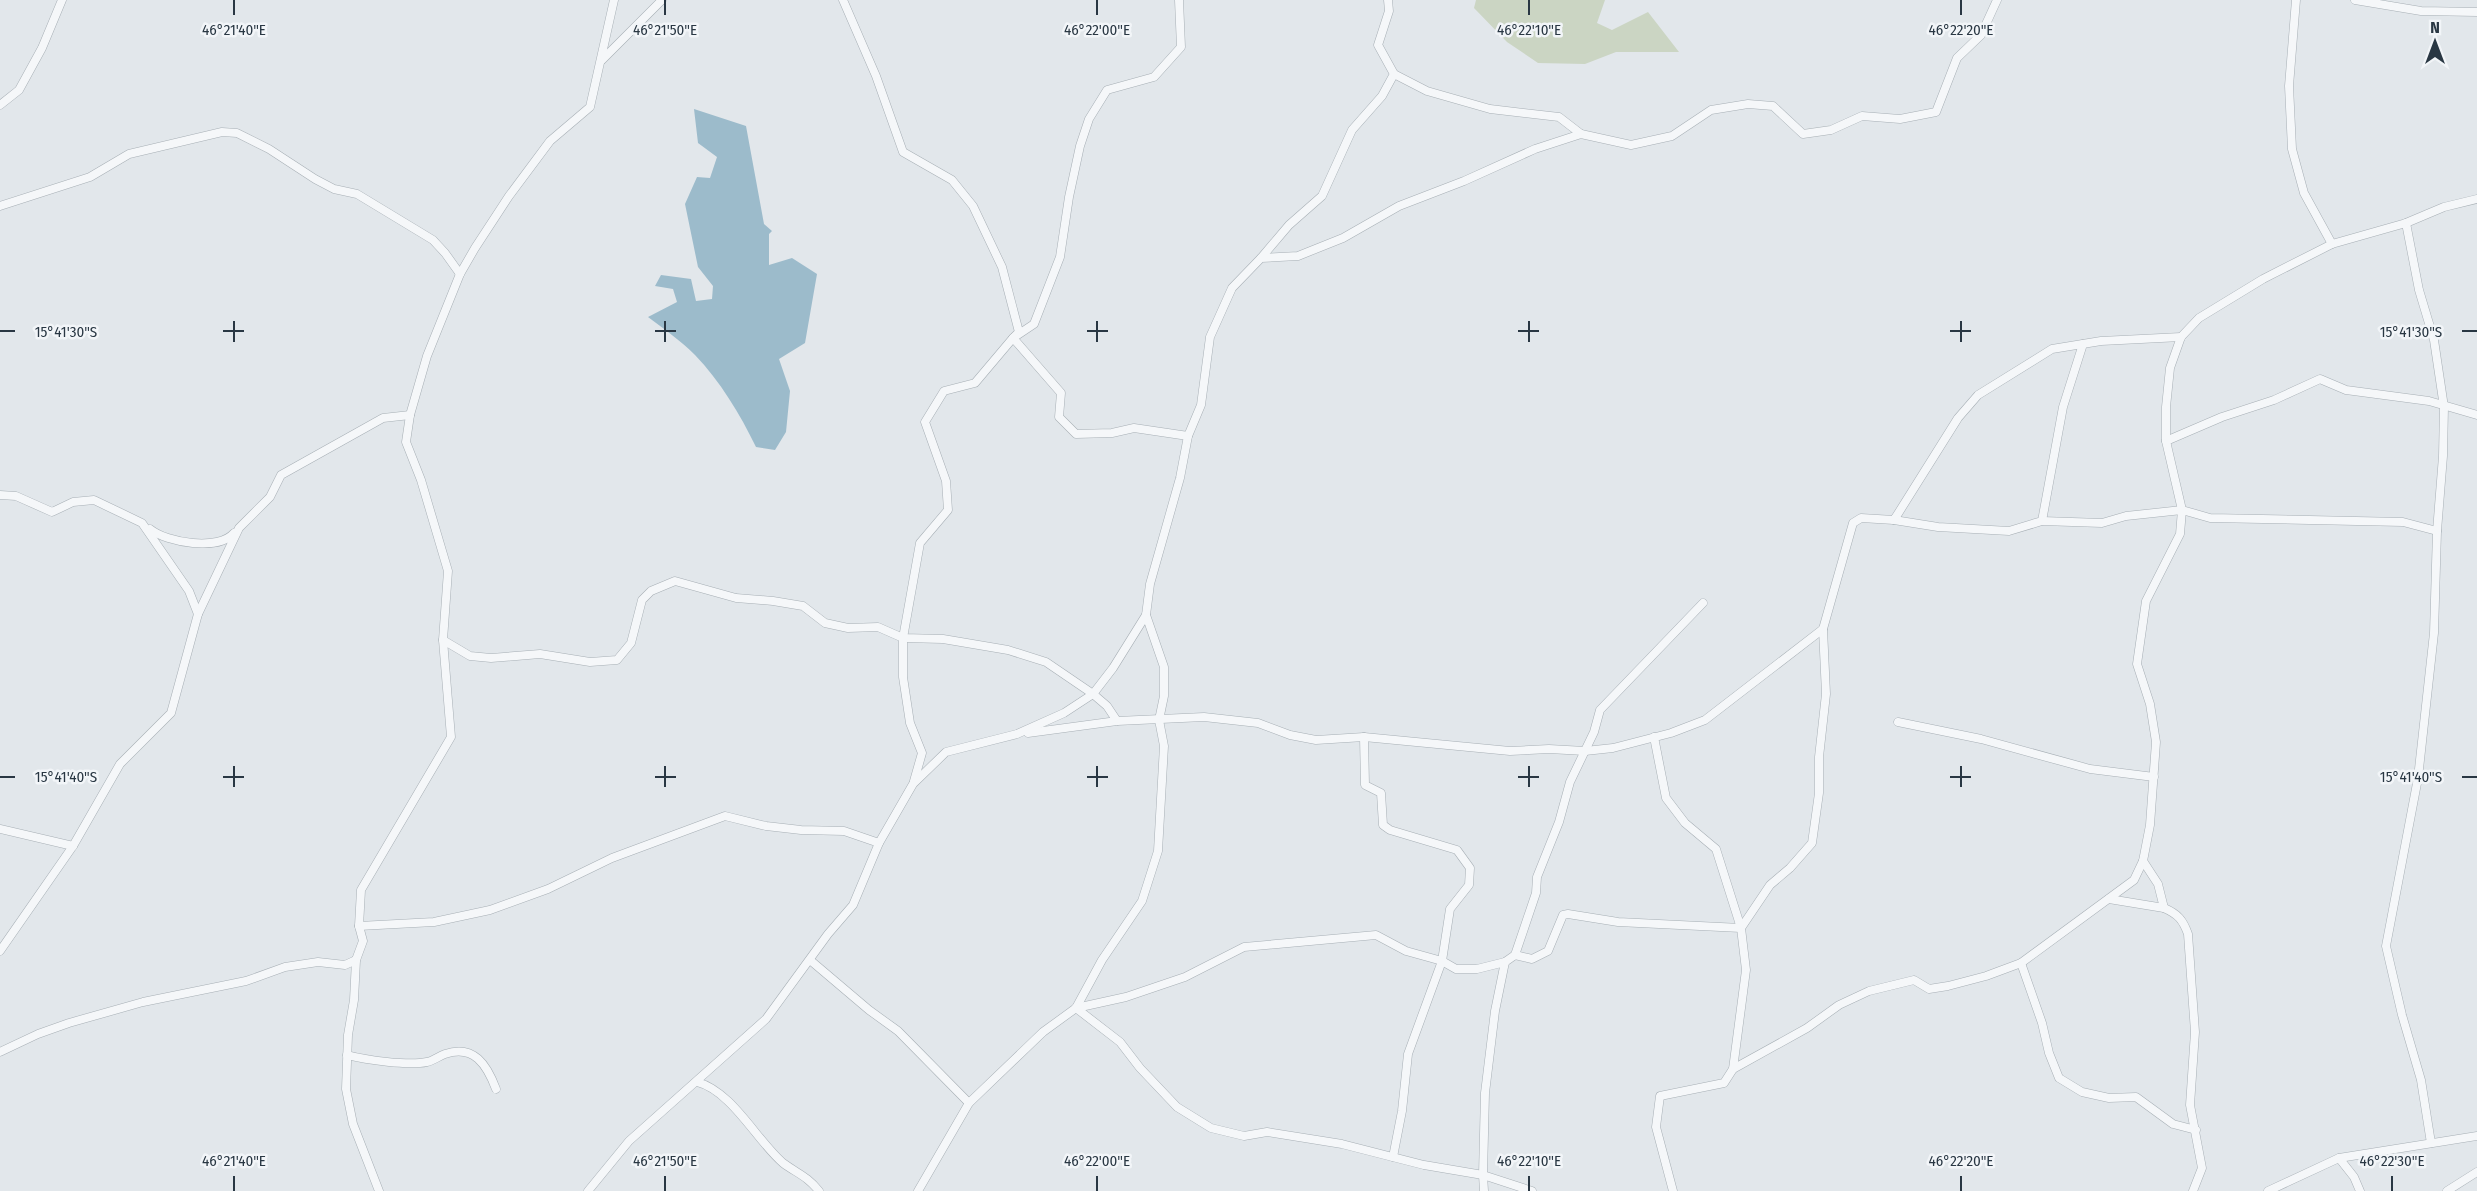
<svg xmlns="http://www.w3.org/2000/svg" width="2477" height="1191" viewBox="0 0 2477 1191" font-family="'Fira Sans Condensed',sans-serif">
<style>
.green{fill:#cbd5c3}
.water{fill:#9cbbcb}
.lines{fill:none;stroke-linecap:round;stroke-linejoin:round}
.street-casing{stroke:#a7afb5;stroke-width:9}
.street{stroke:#f5f7f9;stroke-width:8}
.ticks{fill:none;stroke:#293743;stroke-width:2}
.ticks-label{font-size:15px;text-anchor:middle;fill:#293743;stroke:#f2f5f8;stroke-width:5;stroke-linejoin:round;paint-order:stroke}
</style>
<rect width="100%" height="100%" fill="#e2e7eb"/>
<!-- green -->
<polygon class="green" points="1476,0 1605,0 1597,23 1612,30 1648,12 1679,52 1616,52 1585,64 1538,63 1507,42 1474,8"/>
<!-- water -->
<path class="water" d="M694 109 746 126 764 224 772 231 769 234V265L792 258 817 274 805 343 779 359 790 391 786 432 775 450 756 447C740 414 720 381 695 355 681 341 664 329 648 317L677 302 673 289 655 286 661 275 691 279 696 301 712 299 713 286 698 267 685 204 697 177 710 178 717 157 698 143Z"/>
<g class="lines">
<defs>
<g id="street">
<polyline points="843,0 876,76 903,152 952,180 973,206 1002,267 1019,332 1013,338 1061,393 1059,417 1076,434 1112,433 1134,428 1188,436"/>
<polyline points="2296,0 2289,86 2292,149 2304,193 2332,244"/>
<polyline points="2355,0 2421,11 2477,12"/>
<polyline points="602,60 662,0"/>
<polyline points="1394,74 1427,91 1490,109 1559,117 1581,134"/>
<polyline points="0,105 19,90 42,48 62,0"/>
<polyline points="0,206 90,177 129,154 222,132 237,133 269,149 315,179 334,189 357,194 433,240 445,253 460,274"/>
<polyline points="2406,223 2419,290 2434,340 2444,407 2443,456 2437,531 2434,633 2418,778 2386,946 2402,1015 2421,1080 2431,1143"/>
<polyline points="1261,258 1289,225 1322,196 1352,130 1382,96 1394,74 1378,45 1389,11 1388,0"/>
<polyline points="2166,441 2222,417 2274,400 2320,379 2346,390 2429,401 2477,415"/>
<polyline points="0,495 16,496 52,512 73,502 94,500 142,523 189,591 198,614 171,713 120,764 73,846 0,951"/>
<polyline points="1894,520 1938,527 2009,531 2042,521 2102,523 2126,516 2182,510 2210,518 2403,522 2437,531"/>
<polyline points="2042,521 2063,407 2083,344"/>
<path d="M150 529C167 543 219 551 234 533"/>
<polyline points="198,614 239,528 270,497 281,475 383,418 410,415"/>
<polyline points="443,640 470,656 491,658 540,654 590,662 617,660 631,643 642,600 651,591 675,581 736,598 773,601 803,606 825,623 848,628 878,627 903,638 943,639 1008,650 1046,662 1093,694 1107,706 1117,721"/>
<polyline points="1898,722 1981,739 2090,769 2154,777"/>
<polyline points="1028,733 1117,721 1204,717 1258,723 1290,735 1316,740 1364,737 1510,751 1549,749 1585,751 1613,748 1671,733 1705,720 1823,629 1853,523 1861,518 1894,520 1958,418 1978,395 2052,349 2101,341 2181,337"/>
<polyline points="1364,737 1365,785 1381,793 1383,825 1390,830 1457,850 1470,868 1469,885 1450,909 1442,961 1408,1054 1402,1111 1393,1157"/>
<polyline points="914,781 922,753 910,723 903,677 903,638 920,543 948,510 946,481 925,422 944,391 975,383 1013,338 1034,324 1060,257 1069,197 1080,146 1089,119 1107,90 1154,77 1181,47 1179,0"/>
<polyline points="0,829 73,846"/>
<polyline points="2109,899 2164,908"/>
<polyline points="359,926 434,922 490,910 548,889 612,858 725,816 766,826 801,830 844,831 879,843"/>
<polyline points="1515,955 1532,959 1548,951 1563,915 1568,914 1618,922 1741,928 1716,849 1685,823 1666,798 1654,737"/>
<polyline points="810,960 869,1010 898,1031 969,1103"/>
<polyline points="2021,963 2042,1023 2049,1053 2059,1078 2082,1092 2109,1098 2136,1097 2173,1124 2196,1130"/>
<polyline points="1076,1008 1120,1042 1140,1068 1177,1107 1211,1128 1244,1136 1267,1132 1342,1144 1424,1165 1483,1175 1532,1191"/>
<polyline points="1076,1008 1126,997 1185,977 1244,947 1376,935 1406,951 1442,961 1456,969 1477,969 1505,962"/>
<polyline points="0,1052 38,1034 69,1023 143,1002 246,981 285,967 318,962 345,965 356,960"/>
<path d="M347 1055C366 1060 408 1066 427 1062 433 1061 439 1056 445 1054 474 1044 487 1065 496 1089"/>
<polyline points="1733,1069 1807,1028 1839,1005 1869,991 1914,980 1929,989 1948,986 1986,976 2021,963 2134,880 2143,861"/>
<path d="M697 1082C732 1091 757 1141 783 1163 798 1174 807 1176 819 1191"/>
<polyline points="2339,1158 2354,1177 2360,1191"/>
<polyline points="379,1191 353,1124 346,1089 348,1035 354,1000 356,960 363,941 359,926 361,890 451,737 443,640 448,571 421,480 406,442 410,415 427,356 460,274 475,248 509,196 550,141 590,107 614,0"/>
<polyline points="588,1191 629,1141 766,1019 828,934 853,905 879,843 913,784 946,752 1017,734 1064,713 1093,694 1113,668 1146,615 1150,584 1180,478 1188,436 1201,405 1210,337 1232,288 1261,258 1298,256 1343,238 1399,206 1464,181 1535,149 1581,134 1631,145 1672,136 1711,110 1748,104 1773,106 1803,134 1831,130 1862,116 1900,119 1936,112 1957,58 1981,35 1997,0"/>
<polyline points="918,1191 969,1103 1043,1032 1076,1008 1102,960 1142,901 1158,851 1164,746 1159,720 1164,696 1164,667 1146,615"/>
<polyline points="1484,1191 1483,1175 1485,1093 1495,1011 1505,962 1515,955 1536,893 1537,877 1559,822 1570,782 1594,732 1600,710 1703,603"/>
<polyline points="1673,1191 1656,1127 1660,1096 1724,1083 1733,1069 1746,970 1741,928 1770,885 1790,868 1812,843 1819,793 1819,757 1826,694 1823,629"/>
<path d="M2193 1191 2202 1168 2190 1105 2195 1032 2188 934C2183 920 2178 914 2164 908L2158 884 2143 861 2150 825 2156 742 2150 704 2137 664 2146 601 2180 534 2182 510 2166 441V407L2170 368 2181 337 2199 318 2263 279 2332 244 2406 223 2444 207 2477 199"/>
<polyline points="2268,1191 2339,1158 2477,1136"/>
<polyline points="2447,1191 2477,1172"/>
</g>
</defs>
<!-- street casing -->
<use href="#street" class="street-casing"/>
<!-- street -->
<use href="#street" class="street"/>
</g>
<!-- ticks -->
<path class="ticks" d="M234 0V15M665 0V15M1097 0V15M1529 0V15M1961 0V15M234 321V342M665 321V342M1097 321V342M1529 321V342M1961 321V342M0 331H15M223 331H244M655 331H676M1087 331H1108M1518 331H1539M1950 331H1971M2462 331H2477M234 766V787M665 766V787M1097 766V787M1529 766V787M1961 766V787M0 777H15M223 777H244M655 777H676M1087 777H1108M1518 777H1539M1950 777H1971M2462 777H2477M234 1176V1191M665 1176V1191M1097 1176V1191M1529 1176V1191M1961 1176V1191M2392 1176V1191"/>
<g class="ticks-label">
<text x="234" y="35">46°21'40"E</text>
<text x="665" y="35">46°21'50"E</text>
<text x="1097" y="35">46°22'00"E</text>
<text x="1529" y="35">46°22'10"E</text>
<text x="1961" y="35">46°22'20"E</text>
<text x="66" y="337">15°41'30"S</text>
<text x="2411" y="337">15°41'30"S</text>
<text x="66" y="782">15°41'40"S</text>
<text x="2411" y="782">15°41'40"S</text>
<text x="234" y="1166">46°21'40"E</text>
<text x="665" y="1166">46°21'50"E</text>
<text x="1097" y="1166">46°22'00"E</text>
<text x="1529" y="1166">46°22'10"E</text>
<text x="1961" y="1166">46°22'20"E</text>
<text x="2392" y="1166">46°22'30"E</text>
</g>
<!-- north arrow -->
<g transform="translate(2435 42)" stroke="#f2f5f8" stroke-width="4.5" paint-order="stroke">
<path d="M0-4.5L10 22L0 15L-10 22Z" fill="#293743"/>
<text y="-9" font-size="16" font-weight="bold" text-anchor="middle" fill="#293743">N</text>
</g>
</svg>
